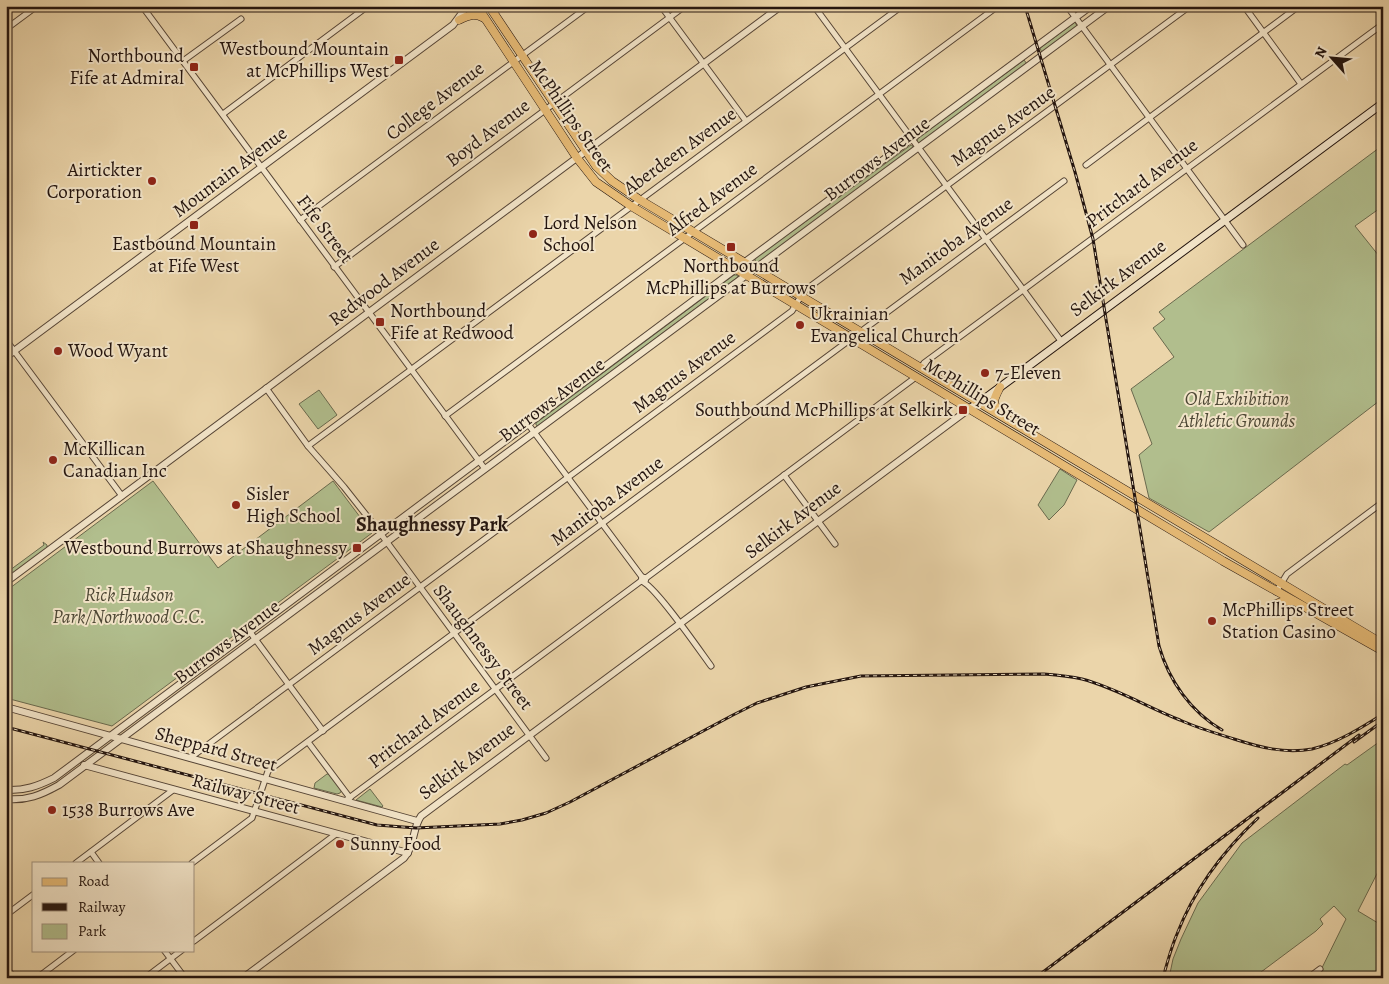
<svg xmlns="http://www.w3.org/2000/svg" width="1389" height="984" viewBox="0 0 1389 984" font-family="Alegreya,serif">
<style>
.green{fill:#b1be8d;stroke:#6a6a4e}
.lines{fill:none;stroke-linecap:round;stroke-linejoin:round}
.minor-casing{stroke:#564536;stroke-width:7}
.tertiary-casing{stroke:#564536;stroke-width:8}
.secondary-casing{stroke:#24150f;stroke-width:9}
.primary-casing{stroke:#24150f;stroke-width:9}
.minor{stroke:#f2e4c8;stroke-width:5}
.tertiary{stroke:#f2e4c8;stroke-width:6}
.secondary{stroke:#f2e4c8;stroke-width:7}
.primary{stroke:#e6ba75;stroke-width:8}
.rail-casing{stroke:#24150f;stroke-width:3}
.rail{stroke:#f2e4c8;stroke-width:1;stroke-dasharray:4;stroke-linecap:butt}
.poi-dot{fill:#8f2418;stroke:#f2e4c8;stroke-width:2}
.labels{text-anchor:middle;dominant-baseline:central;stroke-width:4;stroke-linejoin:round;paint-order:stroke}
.poi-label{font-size:19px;fill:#24150f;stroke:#f2e4c8;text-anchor:start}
.street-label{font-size:19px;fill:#24150f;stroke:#f2e4c8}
.park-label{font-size:19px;font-style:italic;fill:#4e4835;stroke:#f2e4c8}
.neighbourhood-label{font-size:20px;font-weight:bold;fill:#24150f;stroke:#f2e4c8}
</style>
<rect width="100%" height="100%" fill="#ebd5aa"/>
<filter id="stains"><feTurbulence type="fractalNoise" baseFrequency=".004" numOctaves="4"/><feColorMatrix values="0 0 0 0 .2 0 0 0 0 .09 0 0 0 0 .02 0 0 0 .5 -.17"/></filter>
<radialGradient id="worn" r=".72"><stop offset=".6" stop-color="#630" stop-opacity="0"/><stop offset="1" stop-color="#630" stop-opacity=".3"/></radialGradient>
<!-- green -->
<g class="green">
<polygon points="1075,22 1077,26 1042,53 1040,48"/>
<polygon points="1024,60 1027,64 919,143 917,142 918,138"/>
<polygon points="911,145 913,146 911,150 759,262 755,261 755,258"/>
<polygon points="1383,145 1383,206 1355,226 1383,261 1383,398 1209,532 1149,498 1139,455 1152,444 1131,389 1174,357 1153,328 1165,319 1159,312"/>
<polygon points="734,275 737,275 738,277 538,426 536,425 536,423"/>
<polygon points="319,390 337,415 318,429 299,404"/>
<polygon points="1060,469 1077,480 1064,505 1049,520 1038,505"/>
<polygon points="153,481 218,568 333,481 372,533 112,726 6,698 6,591"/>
<polygon points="43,542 47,545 47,548 6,578 6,573 44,545"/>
<polygon points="1379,742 1383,746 1383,862 1358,911 1383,926 1383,978 1317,978 1346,919 1334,906 1320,919 1323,924 1316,931 1253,978 1169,978 1173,959 1181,939 1198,903 1242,843 1345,764 1347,765"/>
<polygon points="327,774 329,774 342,790 340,793 337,794 314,788 315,783"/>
<polygon points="370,789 383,806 382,807 356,800"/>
</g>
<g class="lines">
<defs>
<g id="minor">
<polyline points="142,6 485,469"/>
<polyline points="661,6 746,121"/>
<polyline points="814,6 1061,341"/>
<polyline points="1067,6 1243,245"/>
<polyline points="1244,6 1301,84"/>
<polyline points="6,29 37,6"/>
<polyline points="183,61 241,19"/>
<polyline points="223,114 368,6"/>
<polyline points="1086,165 1299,6"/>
<polyline points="300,220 589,6"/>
<polyline points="334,267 685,6"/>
<polyline points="6,340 122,496"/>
<polyline points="921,368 924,363 1383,24"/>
<polyline points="266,388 308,446 344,487 378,530 546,758"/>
<polyline points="445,416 998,6"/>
<polyline points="528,424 642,577"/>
<polyline points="308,446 902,6"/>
<polyline points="784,475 835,544"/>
<polyline points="646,578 916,377"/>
<path d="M645 582 646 578 642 577 641 581C654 584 700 651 711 666"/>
<polyline points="1276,592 1287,574 1383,502"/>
<polyline points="250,632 323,731"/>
<polyline points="308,742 350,798"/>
<polyline points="190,758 792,311 804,291 1190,6"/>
<polyline points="345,801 641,581"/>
<polyline points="91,852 99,863"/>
<polyline points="76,863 173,790"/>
<polyline points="192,863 252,818 268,771 1064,181"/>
<polyline points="6,915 34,894"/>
<polyline points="194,941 336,834"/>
<polyline points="164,950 185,978"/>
<polyline points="6,967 14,978"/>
<polyline points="37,978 74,950"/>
<polyline points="145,978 182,950"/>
<polyline points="1308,978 1320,969"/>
</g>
<g id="tertiary">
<polyline points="6,357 453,25 467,6"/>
<polyline points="6,582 781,6"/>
<polyline points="6,707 417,821"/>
<polyline points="84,765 408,853"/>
<path d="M6 790C24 791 38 786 54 778L745 262 1091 6"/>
<path d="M6 799C27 801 41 795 59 785L1109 6"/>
<path d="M243 978 404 858C415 846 412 829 421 816L969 409"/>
</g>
<polyline id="secondary" points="969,409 980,402 1383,103"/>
<g id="primary">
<polyline points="477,6 577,158 596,182 631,206 1223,561 1383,651"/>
<polyline points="489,6 596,166 612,181 640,200 1383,644"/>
<path d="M459 20C469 15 474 13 484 18"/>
<path d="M1000 387C994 399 991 402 1000 413"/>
<polyline points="1273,605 1284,601 1293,601"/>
</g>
</defs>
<!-- minor casing -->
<use href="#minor" class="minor-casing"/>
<!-- tertiary casing -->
<use href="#tertiary" class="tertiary-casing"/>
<!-- secondary casing -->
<use href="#secondary" class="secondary-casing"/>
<!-- primary casing -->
<use href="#primary" class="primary-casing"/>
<!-- minor -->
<use href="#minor" class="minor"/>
<!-- tertiary -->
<use href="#tertiary" class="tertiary"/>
<!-- secondary -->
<use href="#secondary" class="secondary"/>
<!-- primary -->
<use href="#primary" class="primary"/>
<defs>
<g id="rail">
<path d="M1025 6 1075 172 1093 239 1159 646C1169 681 1191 712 1222 730"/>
<path d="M6 727 377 825 416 828 500 824 522 820 546 813 570 802 733 715 757 703 806 687 861 676 1044 674C1057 675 1069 676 1082 679 1116 688 1147 707 1180 720 1197 728 1216 733 1234 739 1259 747 1284 754 1312 749 1337 743 1361 728 1383 714"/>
<polyline points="1354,742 1383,721"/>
<polyline points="1035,978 1359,735"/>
<path d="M1163 978C1167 963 1171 948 1177 934 1194 890 1224 850 1258 818"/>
</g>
</defs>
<!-- rail casing -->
<use href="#rail" class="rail-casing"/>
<!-- rail -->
<use href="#rail" class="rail"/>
</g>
<!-- markers -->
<g class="poi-dot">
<rect x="394" y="55" width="10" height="10" rx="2.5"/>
<rect x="189" y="62" width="10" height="10" rx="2.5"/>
<circle cx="152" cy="181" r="5"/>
<rect x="189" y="220" width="10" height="10" rx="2.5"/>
<circle cx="533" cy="234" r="5"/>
<rect x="726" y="242" width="10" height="10" rx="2.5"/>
<rect x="375" y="317" width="10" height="10" rx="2.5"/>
<circle cx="800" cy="325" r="5"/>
<circle cx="58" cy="351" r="5"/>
<circle cx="985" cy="373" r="5"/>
<rect x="958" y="405" width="10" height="10" rx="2.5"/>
<circle cx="53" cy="460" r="5"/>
<circle cx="236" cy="505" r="5"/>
<rect x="352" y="543" width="10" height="10" rx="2.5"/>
<circle cx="1212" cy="621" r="5"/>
<circle cx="52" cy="810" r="5"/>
<circle cx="340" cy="844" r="5"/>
</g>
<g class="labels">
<!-- poi labels -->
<g class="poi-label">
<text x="389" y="49" text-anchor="end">Westbound Mountain<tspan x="389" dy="22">at McPhillips West</tspan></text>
<text x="184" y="56" text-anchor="end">Northbound<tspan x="184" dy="22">Fife at Admiral</tspan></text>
<text x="142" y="170" text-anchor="end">Airtickter<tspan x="142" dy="22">Corporation</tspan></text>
<text x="543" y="223">Lord Nelson<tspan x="543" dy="22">School</tspan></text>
<text x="194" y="244" text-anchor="middle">Eastbound Mountain<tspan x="194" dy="22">at Fife West</tspan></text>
<text x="731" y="266" text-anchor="middle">Northbound<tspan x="731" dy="22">McPhillips at Burrows</tspan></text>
<text x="390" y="311">Northbound<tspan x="390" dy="22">Fife at Redwood</tspan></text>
<text x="810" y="314">Ukrainian<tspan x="810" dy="22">Evangelical Church</tspan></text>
<text x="68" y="351">Wood Wyant</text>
<text x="995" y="373">7-Eleven</text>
<text x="953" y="410" text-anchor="end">Southbound McPhillips at Selkirk</text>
<text x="63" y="449">McKillican<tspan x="63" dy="22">Canadian Inc</tspan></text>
<text x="246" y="494">Sisler<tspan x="246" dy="22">High School</tspan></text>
<text x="347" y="548" text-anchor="end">Westbound Burrows at Shaughnessy</text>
<text x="1222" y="610">McPhillips Street<tspan x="1222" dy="22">Station Casino</tspan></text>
<text x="62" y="810">1538 Burrows Ave</text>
<text x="350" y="844">Sunny Food</text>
</g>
<!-- street labels -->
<g class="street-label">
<text transform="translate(435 101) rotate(-37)">College Avenue</text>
<text transform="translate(571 116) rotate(55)">McPhillips Street</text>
<text transform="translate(1003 126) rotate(-36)">Magnus Avenue</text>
<text transform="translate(488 133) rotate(-37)">Boyd Avenue</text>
<text transform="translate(680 151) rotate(-36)">Aberdeen Avenue</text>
<text transform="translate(877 159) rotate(-37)">Burrows Avenue</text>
<text transform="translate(230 172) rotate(-37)">Mountain Avenue</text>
<text transform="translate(1142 183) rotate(-37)">Pritchard Avenue</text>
<text transform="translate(712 199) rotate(-37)">Alfred Avenue</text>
<text transform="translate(325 229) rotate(53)">Fife Street</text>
<text transform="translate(956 241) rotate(-36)">Manitoba Avenue</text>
<text transform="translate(1118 278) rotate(-37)">Selkirk Avenue</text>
<text transform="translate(384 282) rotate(-37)">Redwood Avenue</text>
<text transform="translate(684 372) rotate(-37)">Magnus Avenue</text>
<text transform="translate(982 397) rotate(31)">McPhillips Street</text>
<text transform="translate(552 400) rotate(-37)">Burrows Avenue</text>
<text transform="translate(607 501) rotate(-37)">Manitoba Avenue</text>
<text transform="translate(793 520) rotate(-37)">Selkirk Avenue</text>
<text transform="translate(359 614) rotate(-37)">Magnus Avenue</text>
<text transform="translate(227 642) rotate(-37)">Burrows Avenue</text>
<text transform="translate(483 647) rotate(53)">Shaughnessy Street</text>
<text transform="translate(424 724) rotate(-37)">Pritchard Avenue</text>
<text transform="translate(216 749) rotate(15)">Sheppard Street</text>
<text transform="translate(467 761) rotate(-37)">Selkirk Avenue</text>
<text transform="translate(246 794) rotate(15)">Railway Street</text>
</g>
<!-- park labels -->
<g class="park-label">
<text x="1237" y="399">Old Exhibition<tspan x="1237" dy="22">Athletic Grounds</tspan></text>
<text x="129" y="595">Rick Hudson<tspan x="129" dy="22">Park/Northwood C.C.</tspan></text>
</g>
<!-- neighbourhood labels -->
<g class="neighbourhood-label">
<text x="432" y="524">Shaughnessy Park</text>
</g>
</g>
<!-- margin -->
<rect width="1389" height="984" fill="none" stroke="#ebd5aa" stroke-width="25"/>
<rect x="8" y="8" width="1374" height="969" fill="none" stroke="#24150f" stroke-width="2.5"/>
<rect x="12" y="12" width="1364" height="959" fill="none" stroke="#24150f"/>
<!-- legend -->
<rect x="32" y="862" width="162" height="90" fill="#f2e4c8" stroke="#a0917e"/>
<rect x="42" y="878" width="25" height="8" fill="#e6ba75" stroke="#a0917e"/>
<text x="78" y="886" font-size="15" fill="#24150f">Road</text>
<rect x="42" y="903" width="25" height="8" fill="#24150f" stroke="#a0917e"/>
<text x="78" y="912" font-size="15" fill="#24150f">Railway</text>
<rect x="42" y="924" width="25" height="15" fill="#b1be8d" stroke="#a0917e"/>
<text x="78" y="936" font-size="15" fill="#24150f">Park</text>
<!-- north arrow -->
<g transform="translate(1332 58) rotate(297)" stroke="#f2e4c8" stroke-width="4" paint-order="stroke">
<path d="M0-4L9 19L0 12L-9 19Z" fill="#24150f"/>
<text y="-8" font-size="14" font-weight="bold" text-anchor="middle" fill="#24150f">N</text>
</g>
<rect width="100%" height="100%" filter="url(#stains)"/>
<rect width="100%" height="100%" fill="url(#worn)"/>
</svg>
